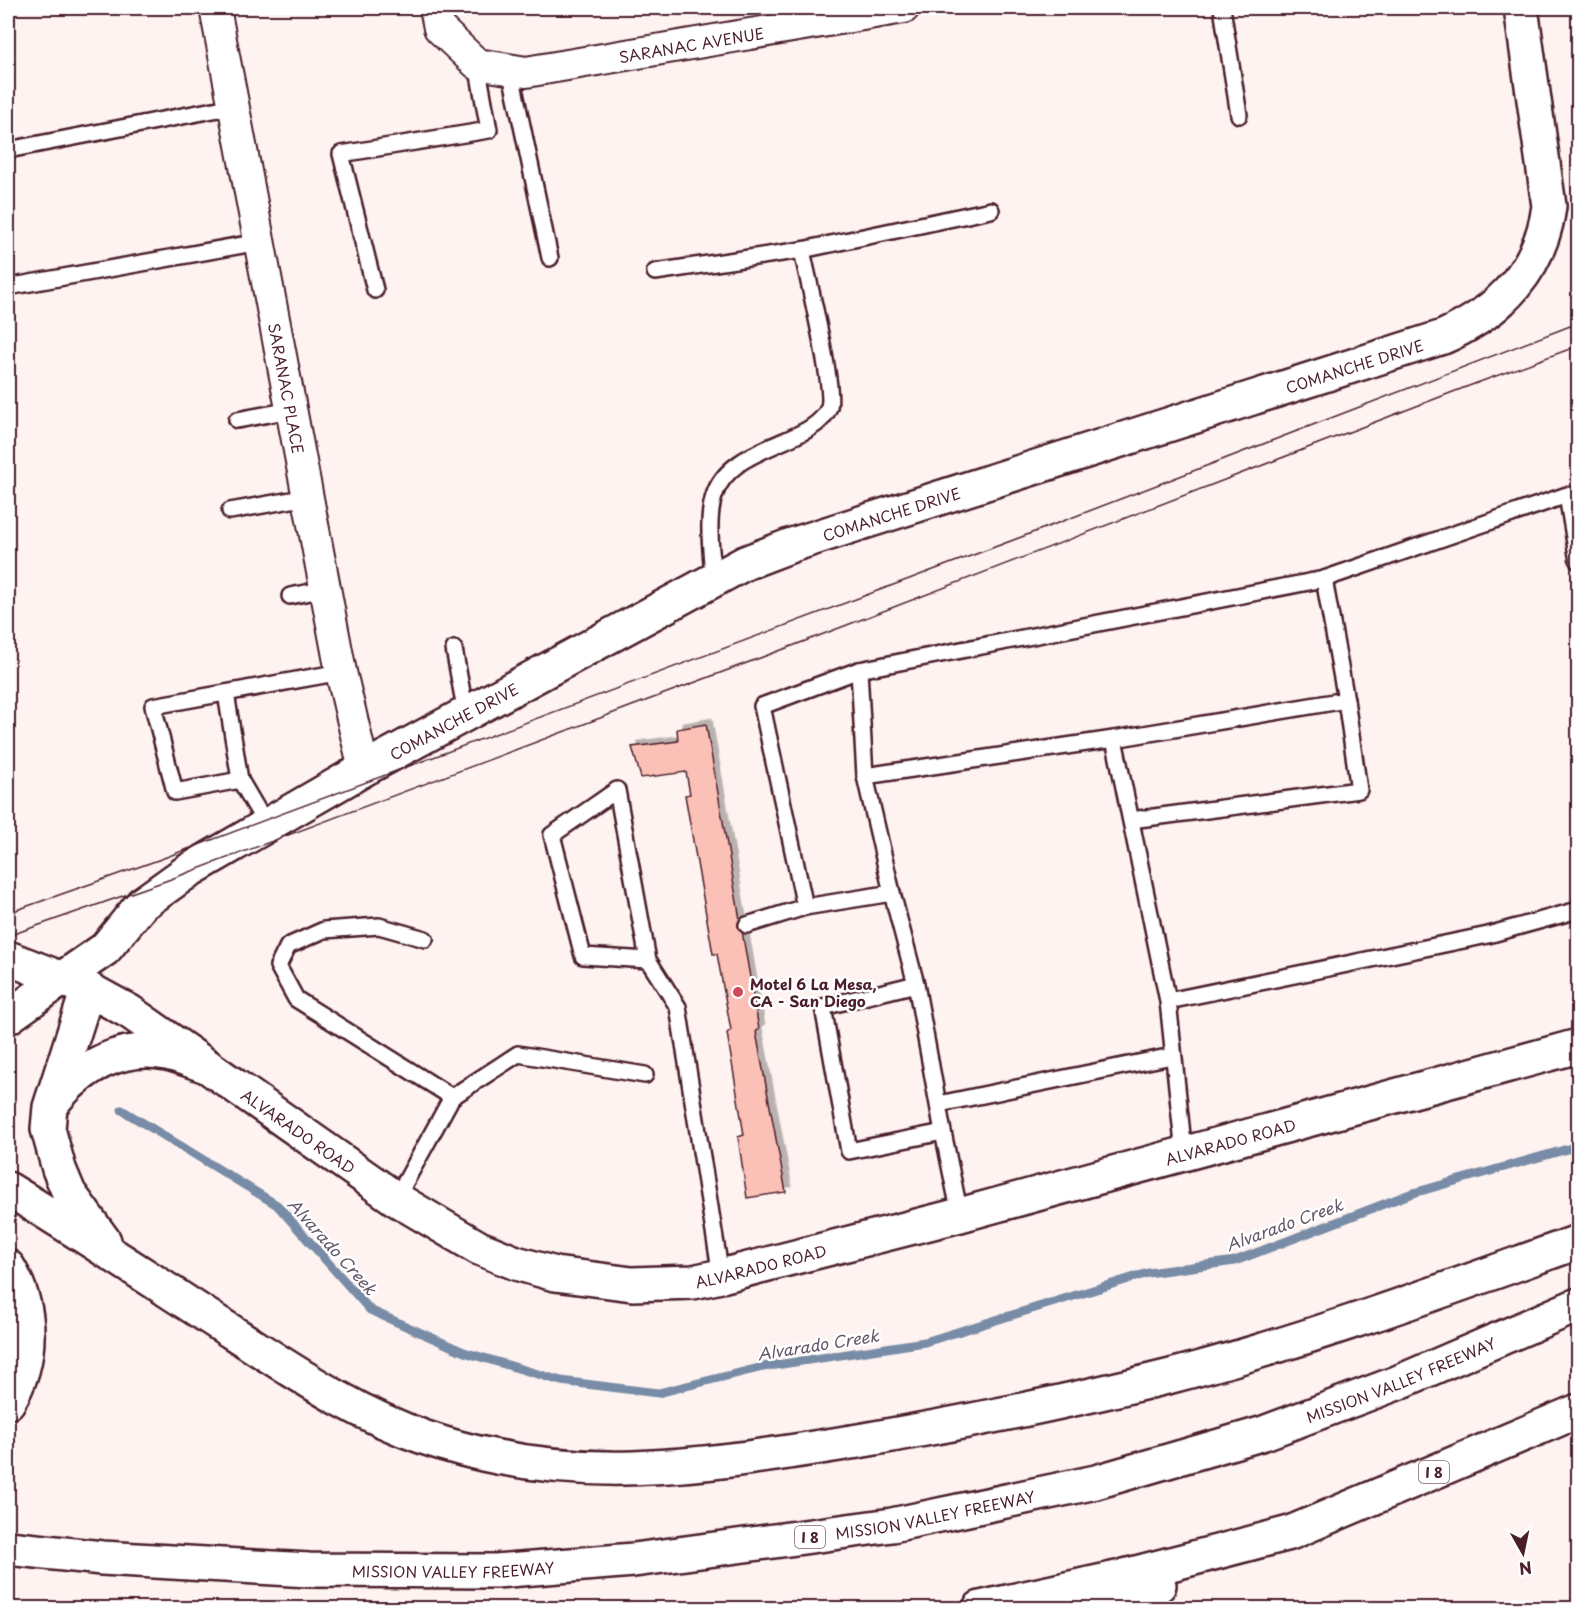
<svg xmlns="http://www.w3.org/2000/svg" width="1586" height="1616" viewBox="0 0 1586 1616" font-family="'Playpen Sans',sans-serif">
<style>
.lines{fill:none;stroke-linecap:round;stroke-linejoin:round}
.stream{stroke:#798ca7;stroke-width:9}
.building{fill:#fcc1b6;stroke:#4a1f2b;stroke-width:1.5;filter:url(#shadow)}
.lane-casing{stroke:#4a1f2b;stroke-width:20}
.street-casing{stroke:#4a1f2b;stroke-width:34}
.secondary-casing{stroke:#4a1f2b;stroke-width:38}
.primary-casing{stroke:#4a1f2b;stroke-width:38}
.highway-casing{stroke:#4a1f2b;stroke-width:38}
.lane{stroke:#fff;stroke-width:15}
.street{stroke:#fff;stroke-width:30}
.secondary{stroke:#fff;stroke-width:33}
.primary{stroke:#fff;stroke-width:33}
.highway{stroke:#fff;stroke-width:33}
.tram{stroke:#4a1f2b;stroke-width:1.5}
.poi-dot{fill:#d1495b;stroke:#fff;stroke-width:2}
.labels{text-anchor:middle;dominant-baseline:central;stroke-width:5;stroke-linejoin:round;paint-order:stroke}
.shield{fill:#fff;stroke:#80626b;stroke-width:1.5}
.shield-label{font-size:14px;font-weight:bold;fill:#4a1f2b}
.street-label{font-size:15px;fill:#4a1f2b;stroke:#fff}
.poi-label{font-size:15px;font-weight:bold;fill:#4a1f2b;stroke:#fff;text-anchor:start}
.water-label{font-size:16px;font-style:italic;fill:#625669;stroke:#fff}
</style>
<defs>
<filter id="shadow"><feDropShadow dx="5.5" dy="-5.5" stdDeviation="0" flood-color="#0004"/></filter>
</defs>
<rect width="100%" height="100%" fill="#fef3f0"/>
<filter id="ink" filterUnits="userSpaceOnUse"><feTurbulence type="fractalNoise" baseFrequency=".0167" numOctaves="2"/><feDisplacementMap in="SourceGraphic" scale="12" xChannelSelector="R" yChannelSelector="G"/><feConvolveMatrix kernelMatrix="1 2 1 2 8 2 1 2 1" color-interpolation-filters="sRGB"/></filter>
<g filter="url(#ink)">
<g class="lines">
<!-- stream -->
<polyline class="stream" points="122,1110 277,1205 370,1310 464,1352 561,1381 658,1393 763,1367 925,1342 1148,1273 1235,1261 1410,1194 1578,1146"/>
</g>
<!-- building -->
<polygon class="building" points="706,724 759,1029 756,1032 786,1192 747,1198 738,1137 744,1135 727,1033 731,1030 717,954 713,954 685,795 690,794 686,772 641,778 632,747 678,741 677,729"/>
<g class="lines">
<defs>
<g id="lane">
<polyline points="1222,8 1239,115"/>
<polyline points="510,69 550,258"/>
<polyline points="8,150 234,106"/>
<polyline points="802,250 991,210"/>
<path d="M655 272 802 250C807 276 835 388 829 407 816 445 730 443 714 496 706 521 712 553 713 578"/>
<polyline points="8,287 259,242"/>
<polyline points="375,290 341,154 489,130 477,64"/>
<polyline points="237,420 291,410"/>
<polyline points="230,511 308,497"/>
<polyline points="290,596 326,589"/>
<polyline points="454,649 466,714"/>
<polyline points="226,693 240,780"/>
<polyline points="1114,739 1346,700 1324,579"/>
<polyline points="865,776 1114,739 1168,1001"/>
<polyline points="1131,820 1359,790 1346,700"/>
<polyline points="267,826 240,780 175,792 153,706 341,672"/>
<polyline points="892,893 916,984 823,1007 849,1151 943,1132 960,1215"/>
<polyline points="805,907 892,893 865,776 859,670"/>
<polyline points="747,925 805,907 762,706 859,670 1324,579 1567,495 1578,561"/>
<polyline points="425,939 379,926 324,930 288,946 278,966 296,999 452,1097"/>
<polyline points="648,960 583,956 552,835 617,790 648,960 678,1007 721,1276"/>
<polyline points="916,984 943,1132"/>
<polyline points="939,1104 1172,1056"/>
<polyline points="1184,1154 1168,1001 1488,935 1578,910"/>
<polyline points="396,1199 452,1097 518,1054 645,1075"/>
</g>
<g id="street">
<path id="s1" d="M215 8 341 672 364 769"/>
<path id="s2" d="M435 8 439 28 477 64 526 72 904 8"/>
</g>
<g id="secondary">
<path id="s3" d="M8 958 88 989 130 1012 396 1199 479 1248 516 1263 555 1274 632 1284 693 1282 721 1276 960 1215 1578 1046"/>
<path id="s4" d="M63 978 105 949 142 904 188 871 364 769 745 563 792 545 1443 337C1500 312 1541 269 1549 206L1521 8"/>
</g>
<polyline id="primary" points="8,1017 63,978"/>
<g id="highway">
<polyline points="88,989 50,1107 48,1129 59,1169 69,1193 104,1241"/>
<path d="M54 1101C82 1066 122 1044 167 1053 181 1056 194 1062 207 1066"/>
<path d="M8 1189C84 1235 159 1285 235 1334 296 1373 356 1414 426 1438 575 1489 707 1465 858 1441 963 1423 1068 1402 1171 1376 1310 1340 1444 1290 1578 1242"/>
<path d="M8 1267C33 1308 34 1360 8 1402"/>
<path id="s5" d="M8 1548 102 1558 309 1570 495 1571 634 1560 892 1525 1096 1482 1264 1433 1397 1383 1578 1305"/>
<polyline points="980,1608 1121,1577 1290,1533 1578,1411"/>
<polyline points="1100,1608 1159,1585"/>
</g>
</defs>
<!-- lane casing -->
<use href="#lane" class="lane-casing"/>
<!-- street casing -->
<use href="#street" class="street-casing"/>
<!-- secondary casing -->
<use href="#secondary" class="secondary-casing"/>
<!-- primary casing -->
<use href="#primary" class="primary-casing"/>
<!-- highway casing -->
<use href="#highway" class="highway-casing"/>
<!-- lane -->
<use href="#lane" class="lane"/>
<!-- street -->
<use href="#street" class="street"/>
<!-- secondary -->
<use href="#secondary" class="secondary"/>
<!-- primary -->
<use href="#primary" class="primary"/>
<!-- highway -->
<use href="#highway" class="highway"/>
<!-- tram -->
<g class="tram">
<polyline points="8,913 161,859 1024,536 1578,323"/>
<polyline points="8,936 171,879 808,640 1466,387 1578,346"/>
</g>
</g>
</g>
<!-- markers -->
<circle class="poi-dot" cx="738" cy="992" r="6"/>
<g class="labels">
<!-- shield labels -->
<g class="shield">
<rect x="1419" y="1461" width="30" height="22" rx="4.5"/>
<rect x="795" y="1526" width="30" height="22" rx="4.5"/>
</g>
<g class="shield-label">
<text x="1434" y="1472">I 8</text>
<text x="810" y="1537">I 8</text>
</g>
<!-- street labels -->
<g class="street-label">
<text stroke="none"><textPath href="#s2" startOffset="290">SARANAC AVENUE</textPath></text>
<text stroke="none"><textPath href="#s4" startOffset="1443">COMANCHE DRIVE</textPath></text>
<text stroke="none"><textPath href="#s1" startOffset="387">SARANAC PLACE</textPath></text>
<text stroke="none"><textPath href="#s4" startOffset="957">COMANCHE DRIVE</textPath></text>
<text stroke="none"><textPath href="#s4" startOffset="471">COMANCHE DRIVE</textPath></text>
<text stroke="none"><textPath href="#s3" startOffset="340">ALVARADO ROAD</textPath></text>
<text stroke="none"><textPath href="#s3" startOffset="1330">ALVARADO ROAD</textPath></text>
<text stroke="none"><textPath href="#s3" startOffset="844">ALVARADO ROAD</textPath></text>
<text stroke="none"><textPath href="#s5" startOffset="1418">MISSION VALLEY FREEWAY</textPath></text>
<text stroke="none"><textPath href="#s5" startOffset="932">MISSION VALLEY FREEWAY</textPath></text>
<text stroke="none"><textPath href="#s5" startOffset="446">MISSION VALLEY FREEWAY</textPath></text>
</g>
<!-- poi labels -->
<g class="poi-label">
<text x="750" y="983">Motel 6 La Mesa,<tspan x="750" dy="17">CA - San Diego</tspan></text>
</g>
<!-- water labels -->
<g class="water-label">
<text transform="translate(1284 1224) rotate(-20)">Alvarado Creek</text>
<text transform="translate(333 1246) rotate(48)">Alvarado Creek</text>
<text transform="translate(818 1344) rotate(-9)">Alvarado Creek</text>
</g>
</g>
<!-- margin -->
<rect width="1586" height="1616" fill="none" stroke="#fff" stroke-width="30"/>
<rect x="15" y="15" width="1556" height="1586" fill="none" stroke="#4a1f2b" stroke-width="2" filter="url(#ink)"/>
<!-- north arrow -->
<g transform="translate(1523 1553) rotate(171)" stroke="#ffffff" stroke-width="4.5" paint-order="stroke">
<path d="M0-4.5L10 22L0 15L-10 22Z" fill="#4a1f2b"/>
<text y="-9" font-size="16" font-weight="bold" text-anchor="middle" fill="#4a1f2b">N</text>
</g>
</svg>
